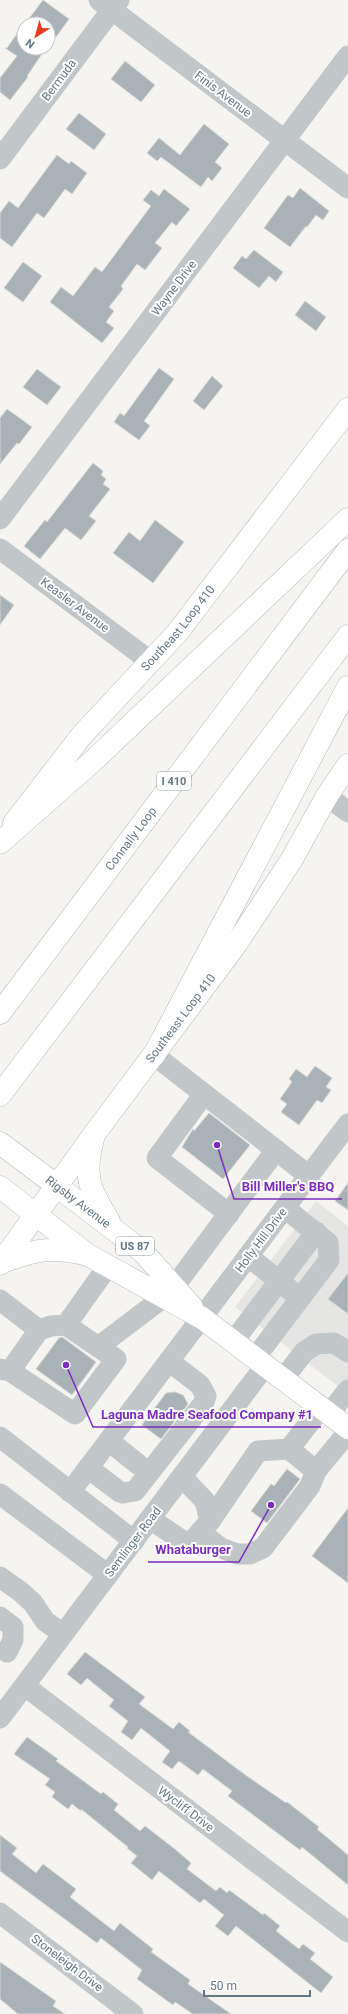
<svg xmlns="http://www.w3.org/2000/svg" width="348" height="2014" viewBox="0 0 348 2014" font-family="Roboto,sans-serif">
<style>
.built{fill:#e5e6e4}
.building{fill:#a9b2b6;stroke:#d6d5d3}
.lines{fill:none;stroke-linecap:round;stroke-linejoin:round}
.major-casing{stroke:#b4b9bc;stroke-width:23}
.highway-casing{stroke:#b4b8ba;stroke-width:23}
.minor{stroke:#c1c6c8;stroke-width:21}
.major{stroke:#fff;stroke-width:22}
.highway{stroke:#fff;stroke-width:22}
.labels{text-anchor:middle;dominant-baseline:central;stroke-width:4;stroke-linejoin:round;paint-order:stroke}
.shield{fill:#fff;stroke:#92a0a8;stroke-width:1}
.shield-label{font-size:11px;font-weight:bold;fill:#637782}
.street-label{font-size:12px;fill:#637782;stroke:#fff}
.leader{fill:none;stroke:#7b2cbf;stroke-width:1.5}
.callout-dot{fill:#7b2cbf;stroke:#fff;stroke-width:1.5}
.callout-label{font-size:13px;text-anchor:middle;font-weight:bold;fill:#7b2cbf;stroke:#fff;stroke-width:4;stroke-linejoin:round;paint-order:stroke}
</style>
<rect width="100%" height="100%" fill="#f5f4f0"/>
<!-- built -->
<polygon class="built" points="316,1201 348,1226 348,1394 235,1307"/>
<!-- building -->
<g class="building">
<polygon points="43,0 69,19 56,37 48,31 48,24 25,24"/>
<polygon points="24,24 24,48 46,48 27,76 28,77 10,100 0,92 0,78 17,56 5,48 7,48"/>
<polygon points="125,61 155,85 141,102 111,79"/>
<polygon points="79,113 106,134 94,150 66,129"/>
<polygon points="204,124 229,144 215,162 222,168 212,181 208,177 201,187 161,157 157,161 147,153 159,138 180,155"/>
<polygon points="57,155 69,164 71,161 87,173 72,194 65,189 44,218 37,213 12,247 0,238 0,213 9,201 18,208"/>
<polygon points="300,188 329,211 323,220 316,215 307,227 306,226 290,247 264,228 288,195 293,198"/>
<polygon points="164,189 190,209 176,226 172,222 155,243 162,248 145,270 137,264 121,286 123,289 109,307 114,311 106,322 114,328 102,343 50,302 61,287 73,296 95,267 102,272 151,206 143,200 151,190 159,196"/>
<polygon points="254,250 283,272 276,282 269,276 259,288 233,268 242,256 246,259"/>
<polygon points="23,262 42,276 23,302 4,288"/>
<polygon points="305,301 326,317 316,331 295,315"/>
<polygon points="159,368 174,379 144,421 150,426 139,440 114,422 120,413 124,416"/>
<polygon points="37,369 61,387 47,405 23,387"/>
<polygon points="212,376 223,386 204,410 193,401"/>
<polygon points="7,409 32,427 19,444 17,443 0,464 0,418"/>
<polygon points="93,463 103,471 101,475 106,479 103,484 110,489 89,516 96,521 81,540 65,528 40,559 24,546 45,520 47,522"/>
<polygon points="155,520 184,542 153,583 113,553 129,532 140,541"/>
<polygon points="0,595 14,605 0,625"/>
<polygon points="315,1066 332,1078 326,1087 331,1090 322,1103 317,1100 299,1125 281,1112 287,1104 280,1099 292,1082 289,1079 296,1069 307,1077"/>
<polygon points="209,1113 250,1145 223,1179 182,1147 193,1129 194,1131"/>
<polygon points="348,1183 348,1210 335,1201"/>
<polygon points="348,1273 348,1314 328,1299"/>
<polygon points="62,1337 96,1362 72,1395 36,1369 59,1338"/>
<polygon points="175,1392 183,1395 188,1404 161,1439 142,1425 166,1393"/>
<polygon points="287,1469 300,1479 267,1523 251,1511 271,1484 274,1486"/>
<polygon points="348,1508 348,1583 312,1556"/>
<polygon points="85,1652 145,1697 139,1704 173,1729 179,1722 190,1731 188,1732 244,1774 286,1803 287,1802 319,1827 317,1829 348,1855 348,1885 302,1847 300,1850 228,1796 232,1791 203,1769 198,1775 179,1761 172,1769 162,1762 170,1751 141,1728 132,1740 121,1732 128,1721 109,1706 114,1700 87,1678 81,1685 67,1674"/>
<polygon points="27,1737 58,1759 56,1761 101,1794 103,1792 118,1804 114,1810 140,1831 145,1826 176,1850 191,1863 187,1869 216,1891 220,1887 227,1893 229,1890 263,1915 264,1913 280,1926 276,1931 299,1949 303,1944 315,1953 310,1959 333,1977 321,1993 236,1926 228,1936 215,1926 224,1915 204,1899 200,1903 159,1871 152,1880 131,1863 137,1856 127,1848 128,1847 81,1809 81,1811 72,1804 68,1809 52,1797 55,1792 45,1785 50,1779 14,1754"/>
<polygon points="0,1835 17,1848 12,1854 36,1873 43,1864 76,1889 70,1897 114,1931 120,1923 153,1949 151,1952 190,1980 188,1984 231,2014 193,2014 175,2002 173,2005 137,1979 142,1970 101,1938 97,1943 0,1871"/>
<polygon points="0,1962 56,2001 53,2006 65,2014 18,2014 0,1999"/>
</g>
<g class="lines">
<defs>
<g id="major">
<path id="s1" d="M14 823 82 735 177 633 348 409"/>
<path d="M93 1139C83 1175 89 1189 109 1221"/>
<polyline points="57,1186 143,1252 192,1307"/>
<polyline points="36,1215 88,1255 202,1318 348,1428"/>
<path d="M0 1263C35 1250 48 1246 84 1254"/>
<path id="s2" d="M0 1264 95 1133 237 943 292 859 327 796 348 765"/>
</g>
<g id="highway">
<polyline points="0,843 94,760 348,519"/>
<path id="s3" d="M0 1013 348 550"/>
<polyline points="154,1055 348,687"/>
<polyline points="0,1095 348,636"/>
<polyline points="0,1143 57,1186"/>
<polyline points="0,1187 36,1215"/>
</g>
</defs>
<!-- major casing -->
<use href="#major" class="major-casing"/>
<!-- highway casing -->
<use href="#highway" class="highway-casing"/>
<!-- minor -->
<g class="minor">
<polyline points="99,0 348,188"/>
<polyline points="0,159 119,0"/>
<polyline points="0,519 348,56"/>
<polyline points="0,549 150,661"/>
<polyline points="327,796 348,812"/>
<polyline points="154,1055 276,1150"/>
<polyline points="204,1094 157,1158 229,1214"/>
<polyline points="174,1287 276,1150 309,1176"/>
<polyline points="290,1290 279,1281 316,1232"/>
<polyline points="0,1300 39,1330"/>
<polyline points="66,1325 108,1266"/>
<polyline points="233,1342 279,1281 248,1256"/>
<polyline points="98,1347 164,1297"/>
<polyline points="255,1358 329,1260 328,1243 285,1208"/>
<polyline points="0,1369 10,1371 75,1414 116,1359 66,1325 51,1326 39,1330 10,1371"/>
<polyline points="283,1379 304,1352 316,1344 334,1343 348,1352"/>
<polyline points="329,1414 348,1390"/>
<polyline points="0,1437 134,1541"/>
<polyline points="109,1441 139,1465"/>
<polyline points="289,1449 316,1471"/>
<polyline points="88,1468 120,1492 123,1493 135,1491 203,1404 206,1396 200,1385 169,1361"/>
<polyline points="70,1492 348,1124"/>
<polyline points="0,1494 108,1575"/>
<polyline points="150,1519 189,1545 210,1521 205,1501 182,1477"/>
<polyline points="210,1521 258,1451 289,1449 321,1408"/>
<polyline points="200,1532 221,1548 237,1554 250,1554 263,1548 310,1486 316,1471 348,1432"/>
<polyline points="0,1577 21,1592 33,1603 45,1621 63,1634"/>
<polyline points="0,1617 13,1627 13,1640 7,1652"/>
<polyline points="25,1686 348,1932"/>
<polyline points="0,1718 265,1366"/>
<polyline points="0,1913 133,2014"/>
</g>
<!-- major -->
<use href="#major" class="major"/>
<!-- highway -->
<use href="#highway" class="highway"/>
</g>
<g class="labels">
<!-- shield labels -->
<g class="shield">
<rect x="157" y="772" width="34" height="18" rx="3"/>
<rect x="116" y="1237" width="38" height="18" rx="3"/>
</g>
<g class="shield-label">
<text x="174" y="781">I 410</text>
<text x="135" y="1246">US 87</text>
</g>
<!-- street labels -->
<g class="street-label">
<text transform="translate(59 80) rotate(-53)">Bermuda</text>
<text transform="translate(223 94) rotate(37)">Finis Avenue</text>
<text transform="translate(174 288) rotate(-53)">Wayne Drive</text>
<text transform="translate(75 605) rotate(37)">Keasler Avenue</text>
<text stroke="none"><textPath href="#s1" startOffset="255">Southeast Loop 410</textPath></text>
<text stroke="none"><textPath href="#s3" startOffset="218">Connally Loop</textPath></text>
<text stroke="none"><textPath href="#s2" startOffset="305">Southeast Loop 410</textPath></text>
<text transform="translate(78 1202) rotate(37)">Rigsby Avenue</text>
<text transform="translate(261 1240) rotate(-53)">Holly Hill Drive</text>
<text transform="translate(133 1542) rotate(-53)">Semlinger Road</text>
<text transform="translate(186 1809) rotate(37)">Wycliff Drive</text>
<text transform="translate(67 1963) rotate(37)">Stoneleigh Drive</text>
</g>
</g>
<!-- callouts -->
<path class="leader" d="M217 1145L234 1199H342M66 1365L93 1427H321M271 1505L239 1562H148"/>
<g class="callout-dot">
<circle cx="217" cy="1145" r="4"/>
<circle cx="66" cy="1365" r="4"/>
<circle cx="271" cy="1505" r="4"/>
</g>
<g class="callout-label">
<text x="288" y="1191">Bill Miller's BBQ</text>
<text x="207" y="1419">Laguna Madre Seafood Company #1</text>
<text x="193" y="1554">Whataburger</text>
</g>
<!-- north arrow -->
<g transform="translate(36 36) rotate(217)"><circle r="19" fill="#ffffff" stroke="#c1c9cd"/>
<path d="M0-3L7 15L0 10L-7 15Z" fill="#e83c1d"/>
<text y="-6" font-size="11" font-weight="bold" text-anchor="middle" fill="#637782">N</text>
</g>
<!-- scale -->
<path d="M204 1990v6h106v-6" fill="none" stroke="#637782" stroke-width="2"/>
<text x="210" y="1990" font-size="12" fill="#637782" stroke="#ffffff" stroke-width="3" paint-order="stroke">50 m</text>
</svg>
